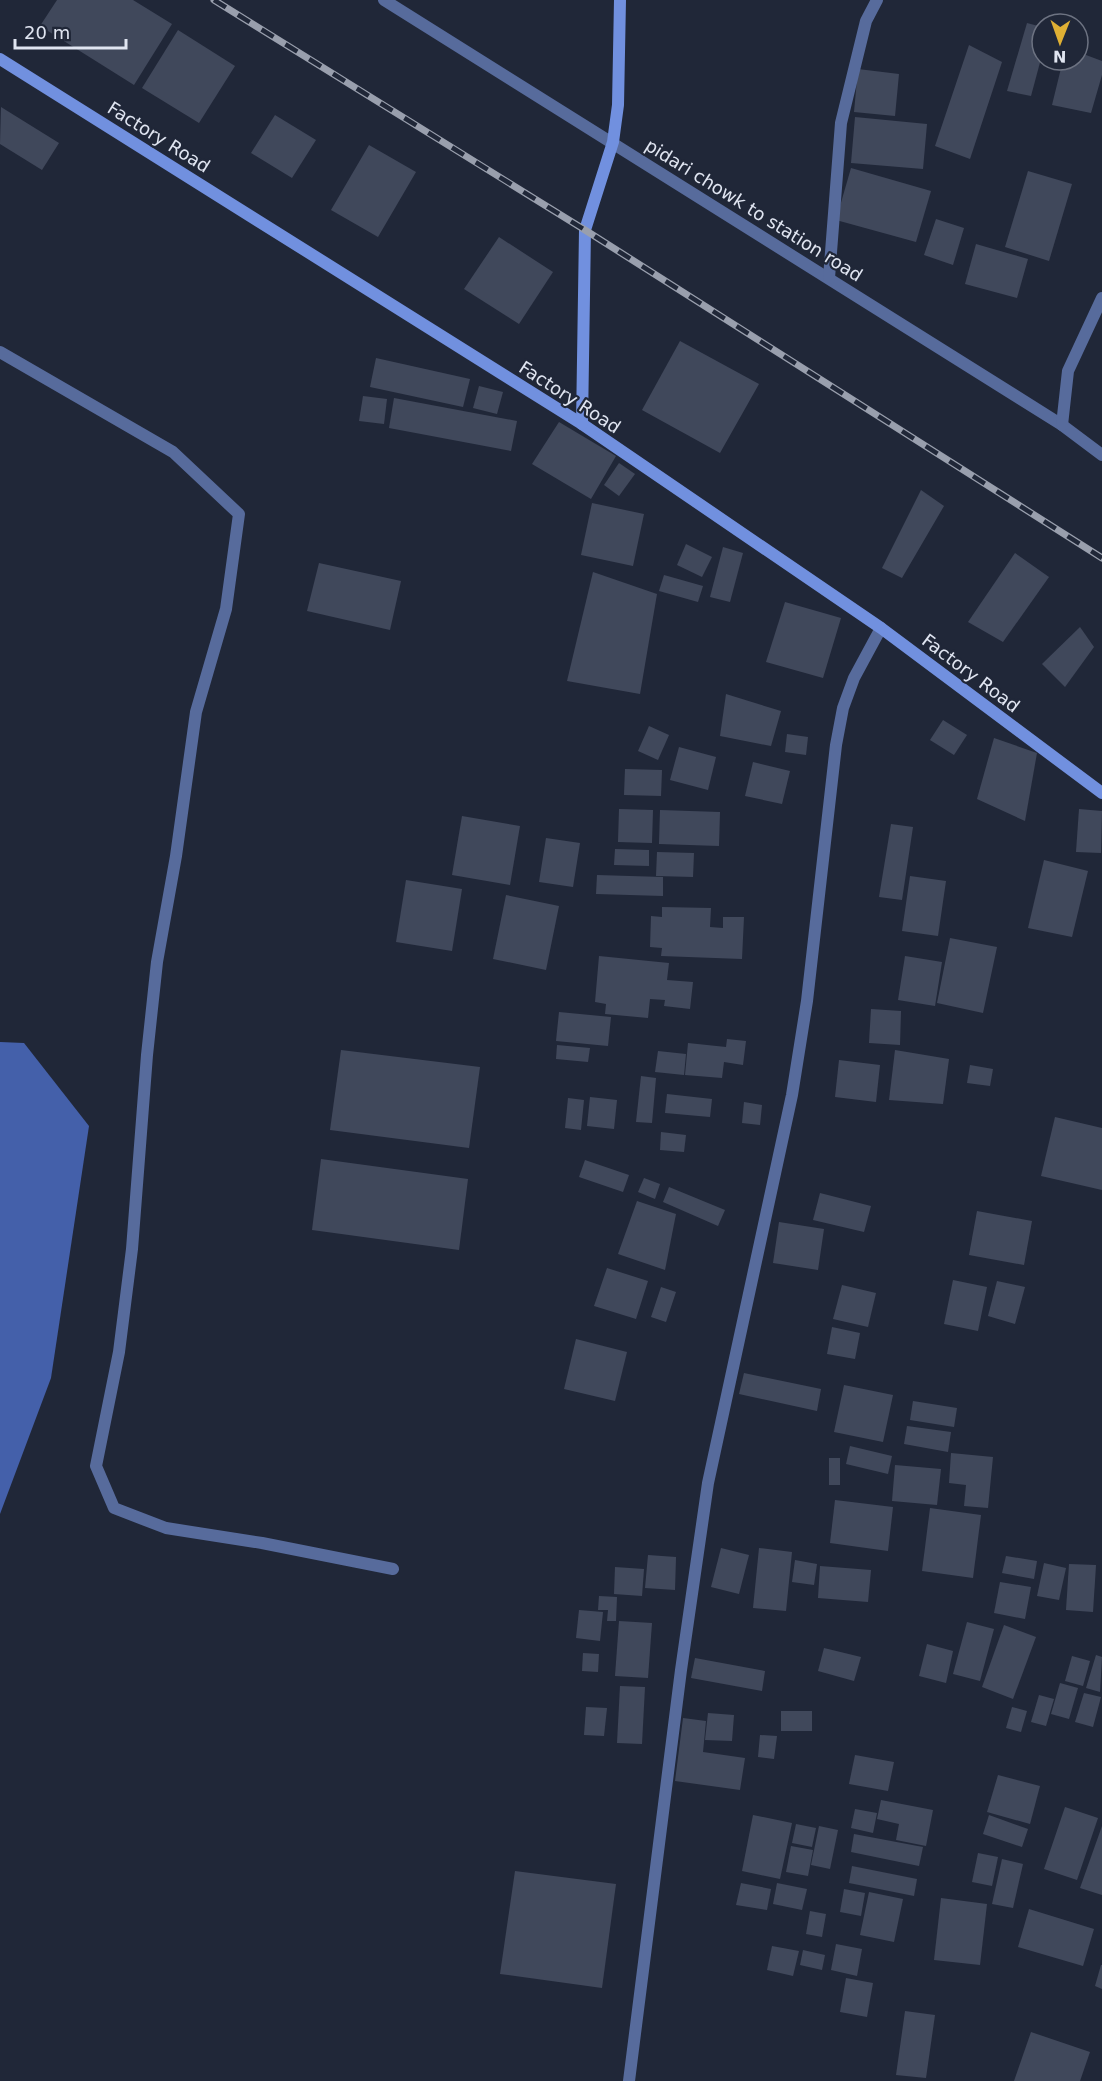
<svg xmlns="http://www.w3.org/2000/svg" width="1102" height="2081" viewBox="0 0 1102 2081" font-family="'DejaVu Sans',sans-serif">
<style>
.water{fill:#4460aa}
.building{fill:#40485b}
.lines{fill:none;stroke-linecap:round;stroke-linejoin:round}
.street{stroke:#576b9c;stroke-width:12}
.secondary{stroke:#7190df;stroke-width:12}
.rail-casing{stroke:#999fad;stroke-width:7}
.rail{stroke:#202738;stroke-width:4.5;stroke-dasharray:14;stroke-linecap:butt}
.labels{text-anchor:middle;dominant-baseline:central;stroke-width:4.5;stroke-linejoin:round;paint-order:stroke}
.street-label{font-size:18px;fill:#e0e5f1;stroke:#202738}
</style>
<rect width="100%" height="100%" fill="#202738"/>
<!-- water -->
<polygon class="water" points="0,1042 24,1043 89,1126 51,1378 0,1514"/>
<!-- building -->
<g class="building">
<polygon points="57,0 133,0 172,24 134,85 40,26"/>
<polygon points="1027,23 1042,27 1042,55 1031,96 1007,91"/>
<polygon points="178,30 235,66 199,123 142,88"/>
<polygon points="969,45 1002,62 970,159 935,146"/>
<polygon points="1078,52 1102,61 1102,75 1091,113 1052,105 1063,60 1078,60"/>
<polygon points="858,69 899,74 895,116 854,112"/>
<polygon points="1,107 59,143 42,170 0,144"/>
<polygon points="275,115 316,140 292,178 251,153"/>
<polygon points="855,117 927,124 923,169 851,163"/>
<polygon points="369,145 416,172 378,237 331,210"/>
<polygon points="851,168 931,191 916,242 836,220"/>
<polygon points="1028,171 1072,184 1049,261 1005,247"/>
<polygon points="936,219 964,228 953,265 924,255"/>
<polygon points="499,237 553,272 519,324 464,289"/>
<polygon points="976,244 1028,259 1017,298 965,284"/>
<polygon points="680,341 759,384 720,453 642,410"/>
<polygon points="376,358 470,379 463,407 370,387"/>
<polygon points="479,386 503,392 497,414 473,408"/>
<polygon points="363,396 387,399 384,424 359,421"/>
<polygon points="394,398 517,421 511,451 389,428"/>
<polygon points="559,422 616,456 591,499 532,464"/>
<polygon points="619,463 635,474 619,496 604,485"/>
<polygon points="921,490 944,506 902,578 882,568"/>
<polygon points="592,503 644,514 633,566 581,555"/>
<polygon points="686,544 712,557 702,577 677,565"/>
<polygon points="723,547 743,553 730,602 710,597"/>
<polygon points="1015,553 1049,577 1003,642 968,622"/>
<polygon points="319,563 401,581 390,630 307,611"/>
<polygon points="593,572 657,594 640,694 567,681"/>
<polygon points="664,575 703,586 698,602 659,591"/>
<polygon points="785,602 841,618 823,678 766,662"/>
<polygon points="1080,627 1094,647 1065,687 1042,664"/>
<polygon points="726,694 781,711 771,746 720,736"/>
<polygon points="943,720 967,735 954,755 930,740"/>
<polygon points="649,726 669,735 658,760 638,751"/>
<polygon points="787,734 808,737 806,755 785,752"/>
<polygon points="994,738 1037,753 1025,821 977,799"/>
<polygon points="679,747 716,757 708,790 670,780"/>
<polygon points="753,762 790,771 782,804 745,796"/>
<polygon points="625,769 662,770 661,796 624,795"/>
<polygon points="619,809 653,810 652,843 618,842"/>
<polygon points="1079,809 1102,811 1101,853 1076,852"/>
<polygon points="660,810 720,812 719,846 659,844"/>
<polygon points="462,816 520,826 510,885 452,875"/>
<polygon points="891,824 913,827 902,900 879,897"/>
<polygon points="546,838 580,843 573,887 539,882"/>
<polygon points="615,849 649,850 649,866 614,865"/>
<polygon points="657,852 694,853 693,877 656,876"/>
<polygon points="1044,860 1088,871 1072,937 1028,928"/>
<polygon points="597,875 663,877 663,896 596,894"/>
<polygon points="910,876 946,881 938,936 902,931"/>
<polygon points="406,880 462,889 452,951 396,942"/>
<polygon points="506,895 559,906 546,970 493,959"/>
<polygon points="662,907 711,908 710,927 723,928 723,917 744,917 742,959 661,956 662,948 650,947 651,916 662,917"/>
<polygon points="950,938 997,947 983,1013 937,1003"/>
<polygon points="599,956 669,963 667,980 693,982 690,1009 664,1006 665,1000 650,999 648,1018 605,1014 606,1004 595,1002"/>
<polygon points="905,956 942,962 935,1006 898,1000"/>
<polygon points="871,1009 901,1011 900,1045 869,1043"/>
<polygon points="559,1012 611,1017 608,1046 556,1041"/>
<polygon points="727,1039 746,1041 743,1065 724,1062 722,1078 685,1075 688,1043 726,1047"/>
<polygon points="557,1045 590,1048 588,1062 556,1059"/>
<polygon points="341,1050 480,1067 469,1148 330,1130"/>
<polygon points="895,1050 949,1059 943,1104 889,1100"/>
<polygon points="658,1051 686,1054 684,1075 655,1072"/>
<polygon points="839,1060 880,1065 876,1102 835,1097"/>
<polygon points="970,1065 993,1069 990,1086 967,1083"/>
<polygon points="641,1076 656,1078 652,1123 636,1122"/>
<polygon points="667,1094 712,1099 710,1117 665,1113"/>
<polygon points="590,1097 617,1100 614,1129 587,1126"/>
<polygon points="568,1098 584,1100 581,1130 565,1128"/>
<polygon points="744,1102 762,1105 760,1125 742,1123"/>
<polygon points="1055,1117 1102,1128 1102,1190 1041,1176"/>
<polygon points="661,1132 686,1135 684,1152 660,1150"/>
<polygon points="321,1159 468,1179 459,1250 312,1230"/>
<polygon points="585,1160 629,1175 623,1192 579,1177"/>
<polygon points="644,1178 660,1184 655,1199 638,1192"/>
<polygon points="669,1187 725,1210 718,1226 663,1202"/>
<polygon points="820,1193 871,1206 864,1232 813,1220"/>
<polygon points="637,1201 676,1214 665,1270 618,1254"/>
<polygon points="977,1211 1032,1221 1024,1265 969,1255"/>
<polygon points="779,1222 824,1229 818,1270 773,1263"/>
<polygon points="607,1268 648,1281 636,1319 594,1306"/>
<polygon points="953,1280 987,1287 978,1331 944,1324"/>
<polygon points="997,1281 1025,1287 1015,1324 988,1316"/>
<polygon points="842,1285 876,1293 868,1327 833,1319"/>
<polygon points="661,1287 676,1292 666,1322 651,1317"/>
<polygon points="832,1327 860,1333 855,1359 827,1354"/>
<polygon points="576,1339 627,1352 615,1401 564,1389"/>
<polygon points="744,1373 821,1389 817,1411 739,1394"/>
<polygon points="844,1385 893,1395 883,1442 834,1432"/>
<polygon points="913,1401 957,1408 954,1427 910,1420"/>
<polygon points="907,1426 951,1432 948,1452 904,1444"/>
<polygon points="850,1446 892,1456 888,1474 846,1464"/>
<polygon points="951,1453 993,1457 988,1508 964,1506 966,1485 949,1483"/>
<rect x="829" y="1458" width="11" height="27"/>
<polygon points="895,1465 941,1469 937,1505 892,1501"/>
<polygon points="835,1500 893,1507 888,1551 830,1543"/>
<polygon points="930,1508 981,1515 973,1578 922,1571"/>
<polygon points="721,1548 749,1555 739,1594 711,1587"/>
<polygon points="759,1548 792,1552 786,1611 753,1608"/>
<polygon points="648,1555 676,1557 675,1590 645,1588"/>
<polygon points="1006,1556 1037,1561 1034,1579 1002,1573"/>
<polygon points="795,1560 817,1564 814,1585 792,1582"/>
<polygon points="1044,1563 1066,1568 1059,1600 1037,1596"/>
<polygon points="1069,1564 1096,1565 1093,1612 1066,1610"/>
<polygon points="820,1566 871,1570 868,1602 818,1598"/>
<polygon points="615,1567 644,1569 642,1596 614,1594"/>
<polygon points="1000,1582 1031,1587 1025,1619 994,1613"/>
<polygon points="599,1596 617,1597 616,1621 607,1621 608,1610 598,1610"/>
<polygon points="579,1610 603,1612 600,1641 576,1638"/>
<polygon points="619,1621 652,1623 648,1678 615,1676"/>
<polygon points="967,1622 994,1629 980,1681 953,1674"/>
<polygon points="1004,1625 1036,1637 1013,1699 982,1687"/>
<polygon points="927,1644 953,1651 946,1683 919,1676"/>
<polygon points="824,1648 861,1657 854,1681 818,1671"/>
<polygon points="583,1653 599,1654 598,1672 582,1671"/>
<polygon points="1096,1655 1102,1657 1100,1692 1086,1688"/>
<polygon points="1072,1656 1090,1661 1083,1686 1065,1681"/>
<polygon points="695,1658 765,1671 762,1691 691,1678"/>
<polygon points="1060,1683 1078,1688 1069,1719 1051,1714"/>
<polygon points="620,1686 645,1687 642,1744 617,1743"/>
<polygon points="1084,1693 1101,1697 1093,1727 1075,1722"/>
<polygon points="1039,1695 1054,1699 1046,1726 1031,1722"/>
<polygon points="586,1707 607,1708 604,1736 584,1735"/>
<polygon points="1012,1707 1027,1711 1021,1732 1006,1728"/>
<rect x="781" y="1711" width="31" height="20"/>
<polygon points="708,1713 734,1715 732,1741 705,1740"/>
<polygon points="683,1718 706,1721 703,1752 745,1758 740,1790 675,1781"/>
<polygon points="760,1735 777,1736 774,1759 758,1757"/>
<polygon points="855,1755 894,1762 888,1791 849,1784"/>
<polygon points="998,1775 1040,1786 1030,1824 987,1812"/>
<polygon points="881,1800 933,1810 926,1846 896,1840 899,1824 877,1819"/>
<polygon points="1065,1807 1098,1818 1077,1880 1044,1869"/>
<polygon points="855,1809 877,1813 873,1833 851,1828"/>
<polygon points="753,1815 792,1823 780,1879 742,1871"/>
<polygon points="989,1815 1028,1829 1022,1847 983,1834"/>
<polygon points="796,1824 816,1828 812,1847 792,1843"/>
<polygon points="819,1826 838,1830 830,1869 811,1865"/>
<polygon points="1102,1826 1102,1895 1080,1888"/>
<polygon points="854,1834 923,1847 919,1866 851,1852"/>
<polygon points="791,1846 813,1850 808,1876 786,1872"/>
<polygon points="978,1853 998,1857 992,1886 972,1882"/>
<polygon points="1002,1859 1023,1864 1013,1908 992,1904"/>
<polygon points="852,1866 917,1879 914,1896 849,1883"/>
<polygon points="515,1871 616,1884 602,1988 500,1974"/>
<polygon points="741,1883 771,1889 767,1910 736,1905"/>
<polygon points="777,1883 807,1889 802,1910 773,1904"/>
<polygon points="844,1889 865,1893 861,1916 840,1912"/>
<polygon points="869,1892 903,1899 894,1942 860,1935"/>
<polygon points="941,1898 987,1904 980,1965 934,1960"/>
<polygon points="1029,1909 1094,1929 1083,1966 1018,1947"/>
<polygon points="810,1911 826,1914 822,1937 806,1934"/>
<polygon points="836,1944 862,1949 857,1976 831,1970"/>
<polygon points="772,1946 799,1951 793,1976 767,1970"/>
<polygon points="803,1950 825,1955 822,1970 800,1965"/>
<polygon points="1101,1965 1102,1965 1102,1989 1095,1986"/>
<polygon points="846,1978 873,1983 867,2017 840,2012"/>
<polygon points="905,2011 935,2015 926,2078 896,2075"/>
<polygon points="1031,2032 1090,2052 1080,2081 1014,2081"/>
</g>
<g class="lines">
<!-- street -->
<g class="street">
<polyline points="384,0 1062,425 1102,455"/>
<polyline points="829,278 841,123 866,21 877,0"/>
<polyline points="0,352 173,452 239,514 226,609 196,712 176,856 157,962 147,1055 132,1249 119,1352 96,1466 114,1508 166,1528 262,1543 393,1569"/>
<polyline points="1062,425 1068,371 1102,298"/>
<polyline points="629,2081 681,1670 708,1483 792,1095 807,1001 836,745 843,708 854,678 881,628"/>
</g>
<!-- secondary -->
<g class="secondary">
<polyline points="0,59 582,424 881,628 1102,793"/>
<polyline points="582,424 585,230 613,142 618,105 620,0"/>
</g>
<defs>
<polyline id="rail" points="214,0 585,230 1102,558"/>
</defs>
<!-- rail casing -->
<use href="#rail" class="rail-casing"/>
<!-- rail -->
<use href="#rail" class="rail"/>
</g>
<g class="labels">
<!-- street labels -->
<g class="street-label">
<text transform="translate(159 137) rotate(32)">Factory Road</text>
<text transform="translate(754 210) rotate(32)">pidari chowk to station road</text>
<text transform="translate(570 397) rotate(33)">Factory Road</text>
<text transform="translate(971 673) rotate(37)">Factory Road</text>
</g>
</g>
<!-- north arrow -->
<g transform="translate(1060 42) rotate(181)"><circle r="28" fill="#202738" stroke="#6d7382" stroke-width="1.5"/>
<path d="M0-4.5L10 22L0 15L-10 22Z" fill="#dfb034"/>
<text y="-9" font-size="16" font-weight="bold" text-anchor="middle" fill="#e0e5f1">N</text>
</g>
<!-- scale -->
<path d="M15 39v9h111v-9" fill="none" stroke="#e0e5f1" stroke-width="3"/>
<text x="24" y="39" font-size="18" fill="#e0e5f1" stroke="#202738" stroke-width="4.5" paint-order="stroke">20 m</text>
</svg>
